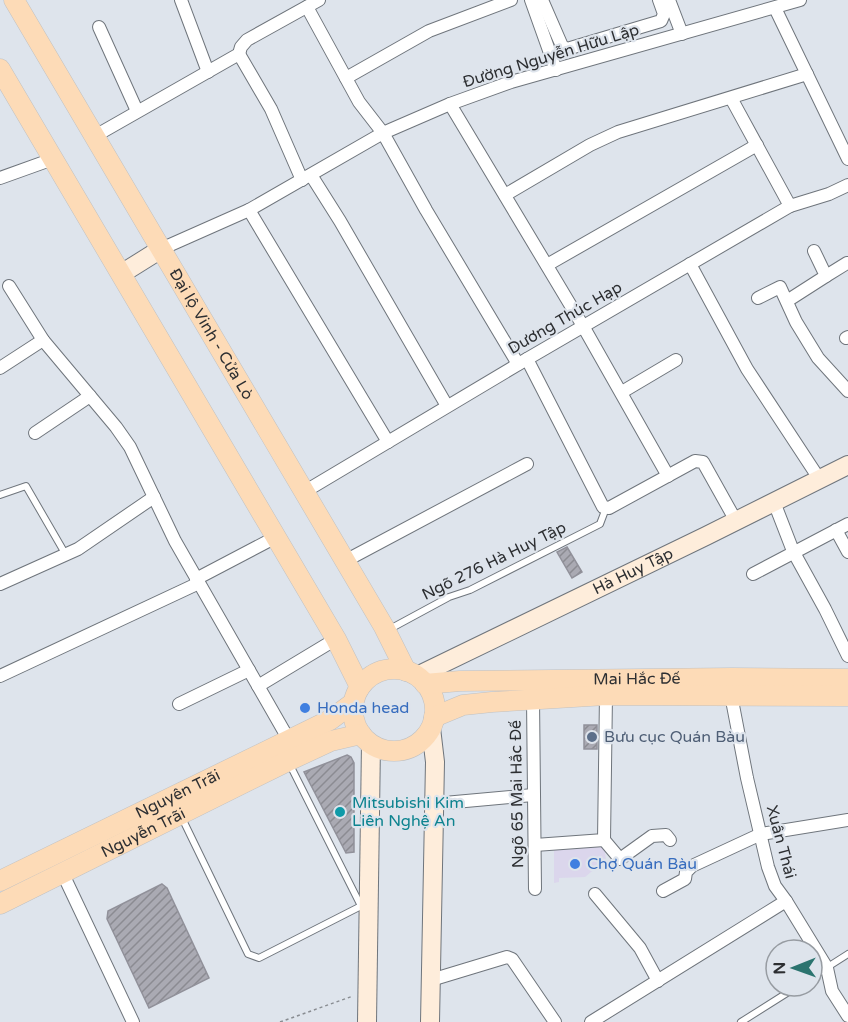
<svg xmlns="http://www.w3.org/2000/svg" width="848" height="1022" viewBox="0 0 848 1022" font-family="'Varela Round',sans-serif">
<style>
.commercial{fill:#dbd6ec}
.building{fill:url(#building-hatch);stroke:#91919a;stroke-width:1.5}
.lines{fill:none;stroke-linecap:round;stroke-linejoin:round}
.lane-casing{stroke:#6f757c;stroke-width:8}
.street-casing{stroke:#6f757c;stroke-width:14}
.secondary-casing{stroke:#6f757c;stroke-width:20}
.primary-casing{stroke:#c0c1c2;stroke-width:21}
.path{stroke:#898d92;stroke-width:1.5;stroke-dasharray:3 3;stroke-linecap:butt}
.lane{stroke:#fff;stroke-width:6}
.street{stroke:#fff;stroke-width:12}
.secondary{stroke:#feeddb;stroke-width:18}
.primary{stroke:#fddbb7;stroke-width:20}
.shop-dot{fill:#3f7fe0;stroke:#dee4ec;stroke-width:2}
.service-dot{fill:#5c6f8a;stroke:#dee4ec;stroke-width:2}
.culture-dot{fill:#0f9aa8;stroke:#dee4ec;stroke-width:2}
.labels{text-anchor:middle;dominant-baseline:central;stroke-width:4.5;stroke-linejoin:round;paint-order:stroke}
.street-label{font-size:16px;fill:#2d2f32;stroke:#dee4ec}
.shop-label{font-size:16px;fill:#366cbe;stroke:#dee4ec;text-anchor:start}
.service-label{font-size:16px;fill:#4e5e75;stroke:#dee4ec;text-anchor:start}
.culture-label{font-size:16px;fill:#0d838f;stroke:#dee4ec;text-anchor:start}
</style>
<defs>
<pattern id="building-hatch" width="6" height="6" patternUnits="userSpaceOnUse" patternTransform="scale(1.5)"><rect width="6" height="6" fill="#aaaab3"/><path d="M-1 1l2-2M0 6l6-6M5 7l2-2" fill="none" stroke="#8b8b92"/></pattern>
</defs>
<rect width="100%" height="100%" fill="#dee4ec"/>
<!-- commercial -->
<polygon class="commercial" points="604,845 606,860 597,861 597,867 585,877 559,878 559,882 554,883 554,846"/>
<!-- building -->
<g class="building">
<polygon points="567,547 582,572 572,578 557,552"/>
<rect x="584" y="725" width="13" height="24"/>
<polygon points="347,755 351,757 354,763 354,852 346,853 304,772"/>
<polygon points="162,884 167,888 209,978 149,1008 107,919 108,911"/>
</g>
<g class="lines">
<defs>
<g id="lane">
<polyline points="0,495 26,486 66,555"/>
<polyline points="388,630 449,597 470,590 600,524 606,508"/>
<polyline points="290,765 361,906"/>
<polyline points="182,818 248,954 259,958 367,903"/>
<polyline points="812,977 848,954"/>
<polyline points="741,1022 798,986"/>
</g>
<g id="street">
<polyline points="181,0 208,72"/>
<polyline points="531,0 556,70"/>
<polyline points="542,0 562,46 567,49 661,21 664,14 659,0"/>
<polyline points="669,0 682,34"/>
<polyline points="307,7 359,102 383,133 426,210 518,364"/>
<polyline points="775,8 848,159"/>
<polyline points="99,27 137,111"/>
<polyline points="239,54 271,109 302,180"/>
<polyline points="346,78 429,31 511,0"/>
<polyline points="731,98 790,206"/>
<polyline points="450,104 583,326 668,476"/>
<polyline points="95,136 239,54 241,47 247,40 319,0"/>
<polyline points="311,175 340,221 447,406"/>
<polyline points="0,178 53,159"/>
<polyline points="505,195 590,145 618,132 807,74"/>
<polyline points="249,210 388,442"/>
<polyline points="161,249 249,210 383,133 450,104 511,82 800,0"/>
<polyline points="690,264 747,369 820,480"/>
<polyline points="547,265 757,145"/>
<polyline points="826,276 847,263"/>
<polyline points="9,286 43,340 116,427 130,447 175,541 289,740"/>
<polyline points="758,298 780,287 796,322 818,358 848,391"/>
<polyline points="787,301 826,276 814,251"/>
<polyline points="846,338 848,337"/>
<polyline points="527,359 603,507 609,508 695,461 703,462 736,521"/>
<polyline points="0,368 43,340"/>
<polyline points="622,392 676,360"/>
<polyline points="35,433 90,396"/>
<polyline points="304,492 527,359 790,206 829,194 848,185"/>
<polyline points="774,502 793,551 825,609 848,656"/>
<polyline points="836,530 848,552"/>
<polyline points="345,561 527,464"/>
<polyline points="753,574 848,524"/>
<polyline points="196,579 276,537"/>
<polyline points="0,584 78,549 154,497"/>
<polyline points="0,676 199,583"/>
<polyline points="258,686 336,639"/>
<polyline points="731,695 747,778 768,867 775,886 786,901 827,968 832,991 848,1016"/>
<polyline points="533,699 535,889"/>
<polyline points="179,704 249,670"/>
<polyline points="433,804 533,795"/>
<polyline points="604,840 620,859 652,836 666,835 670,840"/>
<polyline points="535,845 604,840 606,695"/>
<polyline points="62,872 133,1022"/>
<polyline points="663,891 685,879 686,872 692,866 761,834 848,820"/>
<polyline points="595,894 640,948 658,981"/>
<polyline points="431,980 507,957 512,959 555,1022"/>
<polyline points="591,1022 786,901"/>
</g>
<g id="secondary">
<polyline points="121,274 161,249"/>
<path id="s1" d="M417 676 706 536 848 465"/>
<polyline points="367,1022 371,744"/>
<polyline points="430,1022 435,762 431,728"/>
</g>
<g id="primary">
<path id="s2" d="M14 0 384 627 406 671"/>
<polyline points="0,69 336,639 360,687"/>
<circle cx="394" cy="710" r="41"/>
<path id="s3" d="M425 684 460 681 732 678 848 679"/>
<polyline points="434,717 463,705 492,702 606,695 848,696"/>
<path id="s4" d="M0 881 330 720 353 703"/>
<path id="s5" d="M0 904 288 761 331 741 361 734"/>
</g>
</defs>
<!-- lane casing -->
<use href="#lane" class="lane-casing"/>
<!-- street casing -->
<use href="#street" class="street-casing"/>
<!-- secondary casing -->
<use href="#secondary" class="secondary-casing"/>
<!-- primary casing -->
<use href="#primary" class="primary-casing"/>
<!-- path -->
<polyline class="path" points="280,1022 353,996"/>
<!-- lane -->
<use href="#lane" class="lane"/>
<!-- street -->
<use href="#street" class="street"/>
<!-- secondary -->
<use href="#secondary" class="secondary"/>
<!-- primary -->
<use href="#primary" class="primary"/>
</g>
<!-- markers -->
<g class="shop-dot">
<circle cx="305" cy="708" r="6"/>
<circle cx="575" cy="864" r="6"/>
</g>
<circle class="service-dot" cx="592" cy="737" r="6"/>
<circle class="culture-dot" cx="340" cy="812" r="6"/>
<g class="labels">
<!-- street labels -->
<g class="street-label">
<text transform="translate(551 56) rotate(-17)">Đường Nguyễn Hữu Lập</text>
<text transform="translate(565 318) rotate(-30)">Dương Thúc Hạp</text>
<text stroke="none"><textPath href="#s2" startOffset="388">Đại lộ Vinh - Cửa Lò</textPath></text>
<text transform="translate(494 561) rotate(-26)">Ngõ 276 Hà Huy Tập</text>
<text stroke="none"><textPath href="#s1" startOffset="240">Hà Huy Tập</textPath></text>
<text stroke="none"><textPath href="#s3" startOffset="212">Mai Hắc Đế</textPath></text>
<text stroke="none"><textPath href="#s4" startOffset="198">Nguyên Trãi</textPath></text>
<text transform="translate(517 794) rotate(-91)">Ngõ 65 Mai Hắc Đế</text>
<text stroke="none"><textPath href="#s5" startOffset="160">Nguyễn Trãi</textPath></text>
<text transform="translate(781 842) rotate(75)">Xuân Thái</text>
</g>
<!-- shop labels -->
<g class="shop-label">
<text x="317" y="708">Honda head</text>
<text x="587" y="864">Chợ Quán Bàu</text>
</g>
<!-- service labels -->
<g class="service-label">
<text x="604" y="737">Bưu cục Quán Bàu</text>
</g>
<!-- culture labels -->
<g class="culture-label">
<text x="352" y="803">Mitsubishi Kim<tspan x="352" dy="18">Liên Nghệ An</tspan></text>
</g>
</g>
<!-- north arrow -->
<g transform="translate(794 968) rotate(269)"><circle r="28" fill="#dee4ec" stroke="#979ca2" stroke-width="1.5"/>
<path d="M0-4.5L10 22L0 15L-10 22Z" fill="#2b746f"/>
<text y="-9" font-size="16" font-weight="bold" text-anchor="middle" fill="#2d2f32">N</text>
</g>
</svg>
